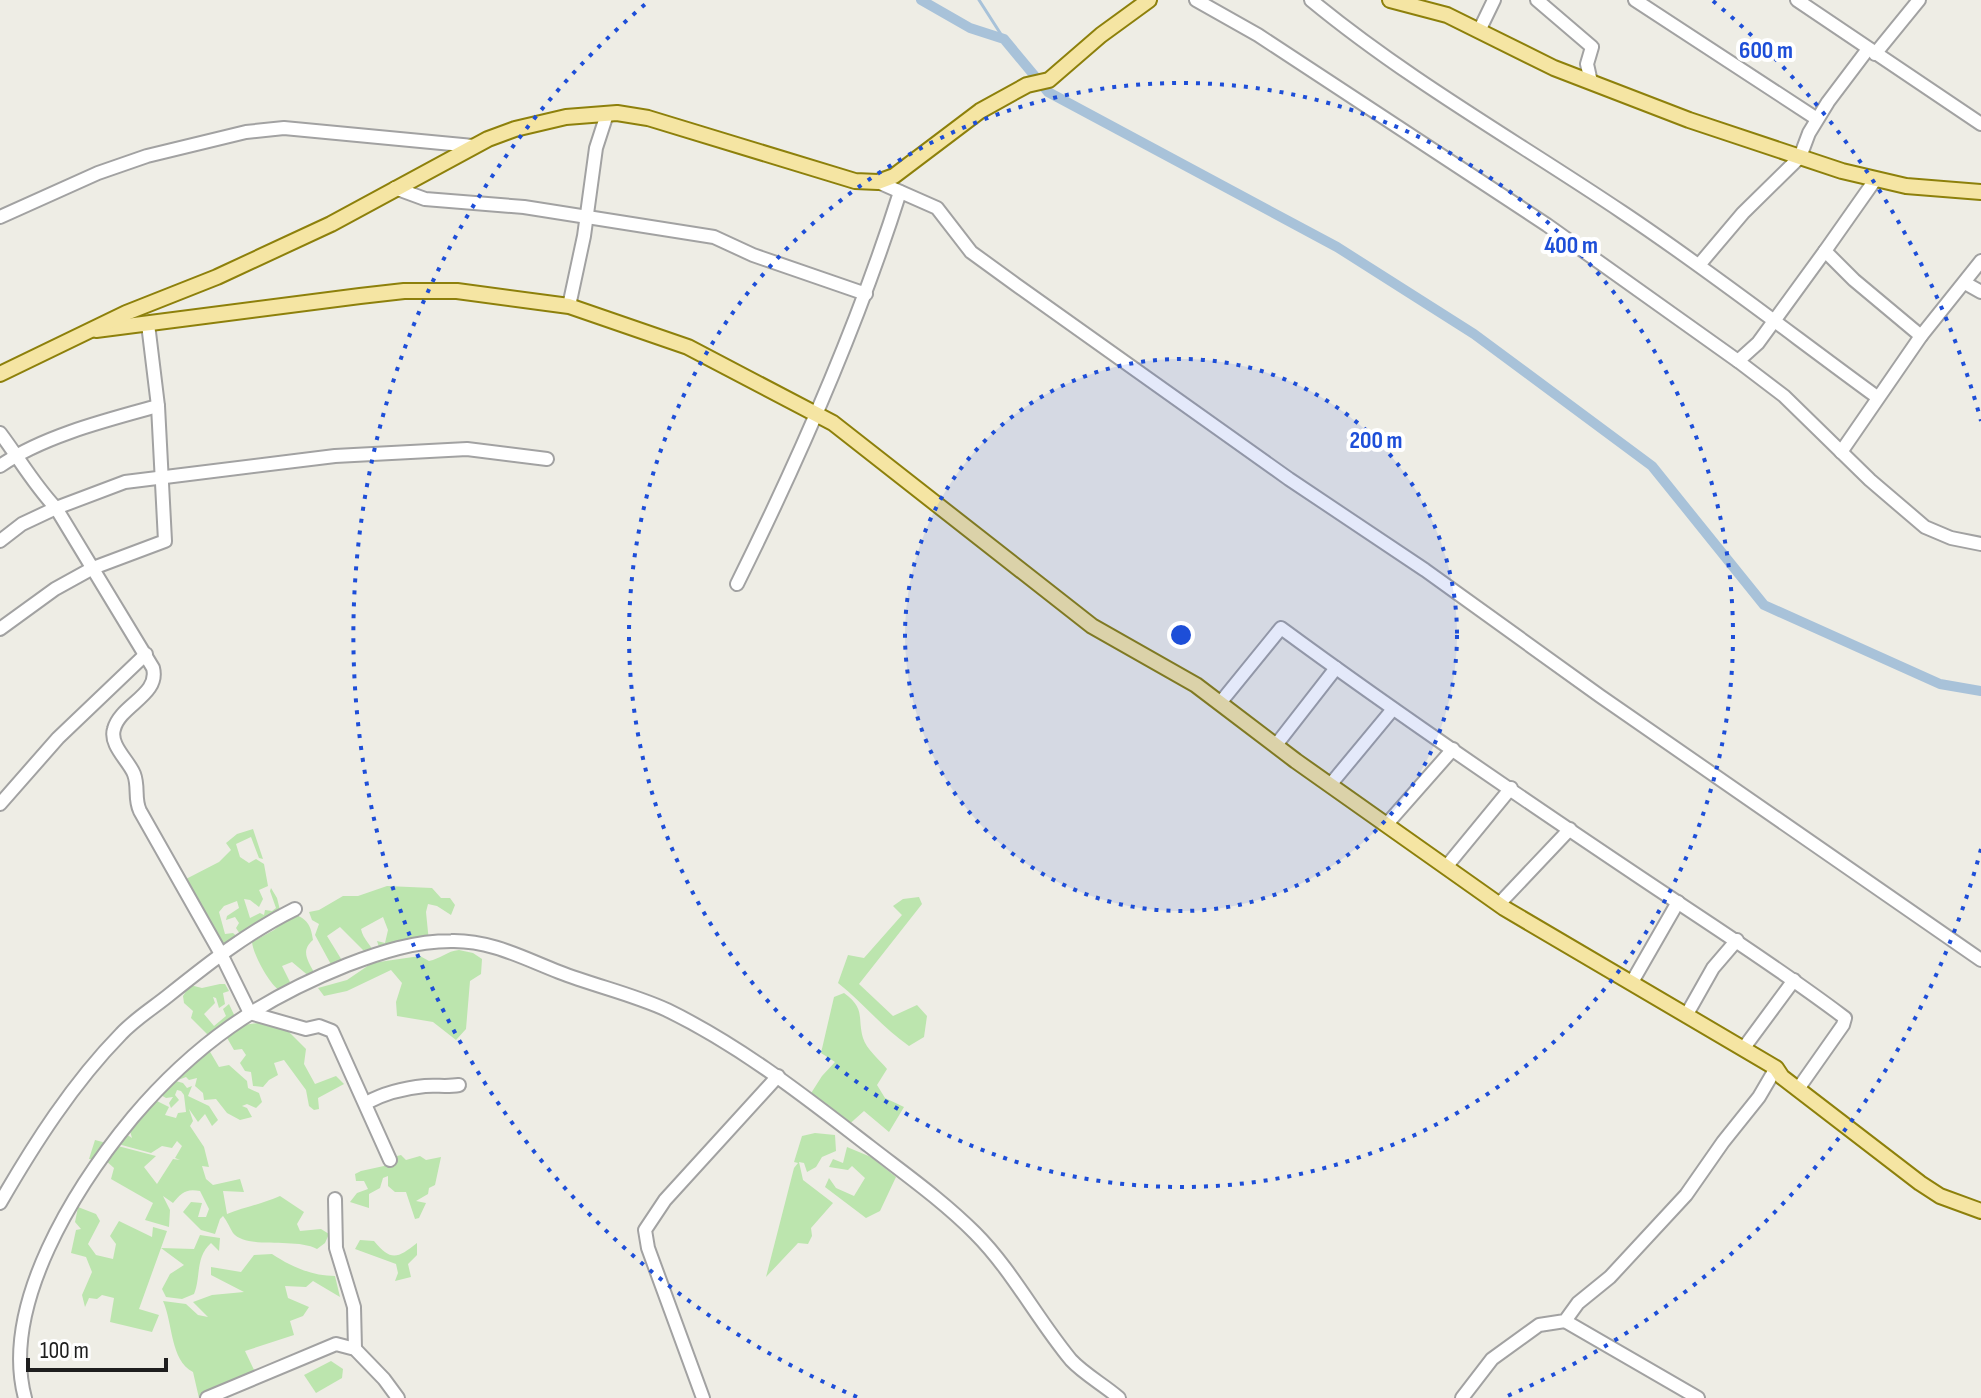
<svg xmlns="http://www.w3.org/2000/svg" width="1981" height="1398" viewBox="0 0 1981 1398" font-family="'Sofia Sans Condensed',sans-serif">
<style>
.grass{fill:#bce5ae}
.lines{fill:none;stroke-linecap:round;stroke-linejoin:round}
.stream{stroke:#a8c2d9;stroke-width:3}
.canal{stroke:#a8c2d9;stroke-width:10}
.minor-casing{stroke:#a2a2a2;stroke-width:16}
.major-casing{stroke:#8d800b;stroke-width:18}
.minor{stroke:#fff;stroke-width:12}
.major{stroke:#f5e5a3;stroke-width:14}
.ring{fill:none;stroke:#1d4ed8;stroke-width:4;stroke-dasharray:4 8}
.centre{fill:#1d4ed8;stroke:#fff;stroke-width:4}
.ring-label{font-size:24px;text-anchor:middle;font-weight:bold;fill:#1d4ed8;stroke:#fff;stroke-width:8;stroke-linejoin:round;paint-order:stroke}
</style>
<rect width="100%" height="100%" fill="#eeede5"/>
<!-- grass -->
<g class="grass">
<polygon points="253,829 263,859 259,858 251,837 236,844 240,857 249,863 256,859 264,864 268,886 259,890 263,899 259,907 250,900 244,899 250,918 260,913 264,915 265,910 272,911 276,908 270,891 271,888 277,898 281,914 242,937 236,928 239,923 235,917 226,920 227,916 239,908 237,901 224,906 219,912 225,934 233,933 242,941 216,952 186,879 219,862 231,850 226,843 237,834"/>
<path d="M387 886 432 888 441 898H450L455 905 451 915 437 906 428 904 426 912 429 942 381 953 377 941 385 943 388 930 383 917 361 929C363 940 372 945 374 954L365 952 340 927 327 936 343 962 334 970 315 935 319 924 312 920 309 912 319 910 343 896H358Z"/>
<path d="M919 897 922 904 859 984 893 1016 917 1005 927 1016 924 1037 909 1046C883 1028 863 1003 838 983L848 955 864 958 902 915 893 906 903 899Z"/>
<path d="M294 914C307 919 311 925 313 940 300 951 308 961 315 974L310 977 292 962 282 966 290 982 280 991C269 984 253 954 252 942L274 930Z"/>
<path d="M459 950 473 953 482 959 481 974 470 981 466 1029 456 1040 433 1022 397 1016 396 1002 402 983 391 970 347 991 324 996 318 988 347 980 372 963 420 956 429 961C440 959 447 951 459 950Z"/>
<polygon points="220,984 225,984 229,991 223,993 225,1004 219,1008 216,998 213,997 215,1003 204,1014 214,1026 226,1016 223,1009 229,1004 236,1019 213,1040 191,1018 193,1011 184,1003 183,996 190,985 202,988"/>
<path d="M844 993C866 1009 857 1017 863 1038 866 1049 880 1060 887 1069L877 1085 885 1098 904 1107 889 1132 864 1111 845 1128 808 1098 822 1076 835 1062 821 1053 834 997Z"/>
<polygon points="266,1022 289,1032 306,1049 304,1064 315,1084 336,1076 344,1084 318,1098 319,1109 314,1110 309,1106 306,1090 284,1060 274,1063 278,1075 269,1080 263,1087 253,1086 251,1072 245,1071 240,1063 246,1055 242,1049 234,1050 226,1036 243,1025"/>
<polygon points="209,1050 219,1067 229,1065 247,1081 248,1088 259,1093 262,1102 256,1108 247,1104 242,1106 247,1108 252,1117 240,1120 227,1113 216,1099 204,1100 203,1093 195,1086 197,1078 189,1080 186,1077 178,1080 177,1076"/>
<path d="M172 1080 183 1083 187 1088 192 1086 188 1096 209 1106 218 1120 212 1126 205 1114 198 1122 189 1109 193 1121 190 1126 204 1147 209 1167 202 1166 206 1179 213 1185 240 1179 244 1192 223 1191 227 1214C245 1207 262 1204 280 1196L304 1212 297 1224 300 1231 321 1229 329 1234 325 1243 317 1249C294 1237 247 1250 233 1233 230 1228 227 1221 223 1216L220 1219 215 1234 201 1230 183 1212 191 1202 202 1203 198 1217H206L209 1209 200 1191C186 1188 181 1193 173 1203L163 1196 170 1210 169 1227 145 1220 153 1203 111 1179 114 1168 105 1160 89 1159 95 1140 156 1156 144 1167 157 1184 173 1159 180 1160 175 1158 182 1146 177 1141 172 1148 162 1146 151 1153 118 1144 126 1134 132 1138 130 1131 155 1100 169 1107 165 1115 176 1118 178 1113 186 1112 184 1095 181 1091 177 1090 175 1095 179 1100 171 1108 169 1103 173 1097 166 1098 159 1094Z"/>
<polygon points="815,1133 835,1135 836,1151 822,1157 816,1167 807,1172 804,1163 799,1162 803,1180 833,1203 811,1228 812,1236 808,1244 798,1243 766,1277 794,1168 798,1163 794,1162 802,1136"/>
<polygon points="847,1147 871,1157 896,1177 880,1211 866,1218 825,1187 829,1178 836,1188 854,1196 865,1178 852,1166 848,1170 829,1167 833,1159 843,1163"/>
<polygon points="401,1155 406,1160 420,1156 426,1160 441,1157 435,1185 429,1188 428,1194 416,1201 426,1203 419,1218 415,1219 406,1192 395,1192 388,1186 388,1176 383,1178 380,1188 369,1194 369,1208 350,1202 357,1193 368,1189 364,1181 356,1181 355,1174 361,1171 393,1164 397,1156"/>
<path d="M78 1207 96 1214 100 1221 88 1244 96 1255 113 1259 116 1244 110 1236 119 1221 152 1237 153 1227 167 1231 161 1248 194 1249 200 1235 220 1238 219 1251 211 1243C195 1257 201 1278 194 1294L182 1299 166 1297 162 1289 170 1274 184 1265 161 1248 139 1309 159 1315 152 1332 110 1322 114 1298 102 1295 97 1299 89 1298 85 1307 82 1295 92 1272 86 1257 71 1253 76 1230 81 1229 75 1222Z"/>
<path d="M360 1240 374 1241C391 1262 398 1258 417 1243V1255L408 1264 411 1277 395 1281 398 1273 396 1264 355 1249Z"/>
<path d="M272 1254C290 1266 312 1276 335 1276L340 1297 313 1281 306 1287 285 1286 288 1298 309 1307 303 1316 290 1321 294 1335 245 1351 255 1372 206 1398H199L193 1372C170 1360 173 1323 163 1301L186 1304 198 1315 208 1317 193 1302 212 1295 244 1292 211 1275V1267L241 1272 254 1255Z"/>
<polygon points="331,1361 343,1369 342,1378 316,1393 304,1375"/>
</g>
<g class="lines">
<!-- stream -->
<polyline class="stream" points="979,0 1004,39"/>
<!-- canal -->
<polyline class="canal" points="921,0 970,28 1004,39 1048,92 1337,247 1474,334 1652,466 1764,605 1940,684 1981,691"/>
<defs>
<g id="minor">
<polyline points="1196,0 1258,35 1547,225 1738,361 1784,396 1870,480 1925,527 1951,538 1981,544"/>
<path d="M1311 0C1408 80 1518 142 1622 212 1709 270 1792 335 1877 397"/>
<polyline points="1537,0 1592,47 1587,64 1591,82"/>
<polyline points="1635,0 1817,119"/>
<polyline points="1797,0 1981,124"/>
<polyline points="1479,31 1494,0"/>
<polyline points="1875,54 1919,0"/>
<polyline points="1875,180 1825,251 1854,280 1921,336"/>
<polyline points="878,182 937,208 971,252 1015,284 1289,479 1425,570 1600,696 1981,960"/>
<polyline points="395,188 425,199 524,207 714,237 753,255 866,294"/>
<polyline points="0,217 98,173 147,156 246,132 284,128 473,146"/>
<polyline points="1699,265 1743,213 1800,157 1809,133 1828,102 1868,49"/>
<polyline points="1965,283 1981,292"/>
<polyline points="569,306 584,236 596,148 607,114"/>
<polyline points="1738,361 1758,343 1825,251"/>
<path d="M0 433C19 458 34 485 56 508L153 668C160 695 120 705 114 729 109 745 129 761 134 774 139 787 134 799 140 811L221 954 250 1013 306 1029 319 1026 332 1031 390 1160"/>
<polyline points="1841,452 1921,336 1981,261"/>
<path d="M0 466C43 436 107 420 158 406"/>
<polyline points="0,541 22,524 56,508 125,482 335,456 467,449 547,459"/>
<path d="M737 584C800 457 857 328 900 192"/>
<polyline points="0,629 55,589 93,568 165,541 158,406 148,324"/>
<path d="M1220 703 1281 628C1399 715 1520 797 1641 878 1708 923 1776 966 1841 1015L1845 1018 1843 1025 1798 1089"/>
<polyline points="1276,745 1336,668"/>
<polyline points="1330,785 1393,709"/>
<polyline points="0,804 58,738 146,654"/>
<polyline points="1386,825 1453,749"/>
<polyline points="1446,867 1511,788"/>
<polyline points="1499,904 1570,829"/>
<polyline points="1632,982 1678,902"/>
<polyline points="1687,1014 1713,968 1737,940"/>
<polyline points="1743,1049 1794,980"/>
<path d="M366 1103C384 1093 405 1088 425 1086 436 1085 447 1087 459 1085"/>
<polyline points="335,1199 336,1248 354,1307 355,1349"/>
<path d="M0 1203C34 1144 73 1083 121 1034 135 1019 153 1008 169 995 209 963 248 932 295 909"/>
<polyline points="1565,1321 1698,1398"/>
<path d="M25 1398C0 1305 76 1186 133 1117 195 1044 259 1000 347 965 381 952 415 941 451 941 490 940 523 958 559 972 595 986 632 994 667 1010 741 1046 804 1096 869 1146 905 1174 942 1200 975 1233 1012 1270 1037 1319 1071 1360 1084 1374 1104 1385 1119 1398"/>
<polyline points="207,1398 336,1344 355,1349 384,1379 398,1398"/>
<polyline points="703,1398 648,1248 645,1230 665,1200 778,1076"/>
<polyline points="1462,1398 1492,1359 1539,1325 1565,1321 1578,1303 1610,1277 1686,1195 1723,1142 1759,1097 1776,1068"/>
</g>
<g id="major">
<polyline points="1390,0 1447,15 1554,68 1689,120 1842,171 1906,186 1981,192"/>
<polyline points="96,330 360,296 404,291 457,291 569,306 688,347 833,423 1092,626 1196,685 1296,761 1504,908 1776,1068 1782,1077 1920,1183 1940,1196 1981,1211"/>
<polyline points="0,374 126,313 217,277 331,224 488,139 515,129 566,117 617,113 648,118 855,181 878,182 894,176 980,111 1027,85 1049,80 1101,35 1149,0"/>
</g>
</defs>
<!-- minor casing -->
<use href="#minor" class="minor-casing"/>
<!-- major casing -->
<use href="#major" class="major-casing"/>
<!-- minor -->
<use href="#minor" class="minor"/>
<!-- major -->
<use href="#major" class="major"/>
</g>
<!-- distance rings -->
<circle cx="1181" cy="635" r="276" fill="#1d4ed8" fill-opacity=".12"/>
<g class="ring">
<circle cx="1181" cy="635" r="276"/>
<circle cx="1181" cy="635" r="552"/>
<path d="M1981 849A828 828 0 0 1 1505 1397M857 1397A828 828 0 0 1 649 1M1713 1A828 828 0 0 1 1981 421"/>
</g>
<circle cx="1181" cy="635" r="12" class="centre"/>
<g class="ring-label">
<text x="1766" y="58">600 m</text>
<text x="1571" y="253">400 m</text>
<text x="1376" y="448">200 m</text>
</g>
<!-- scale -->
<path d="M28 1358v12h138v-12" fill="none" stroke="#1e1e1e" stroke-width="4"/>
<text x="40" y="1358" font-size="24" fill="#1e1e1e" stroke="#ffffff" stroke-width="6" paint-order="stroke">100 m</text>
</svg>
